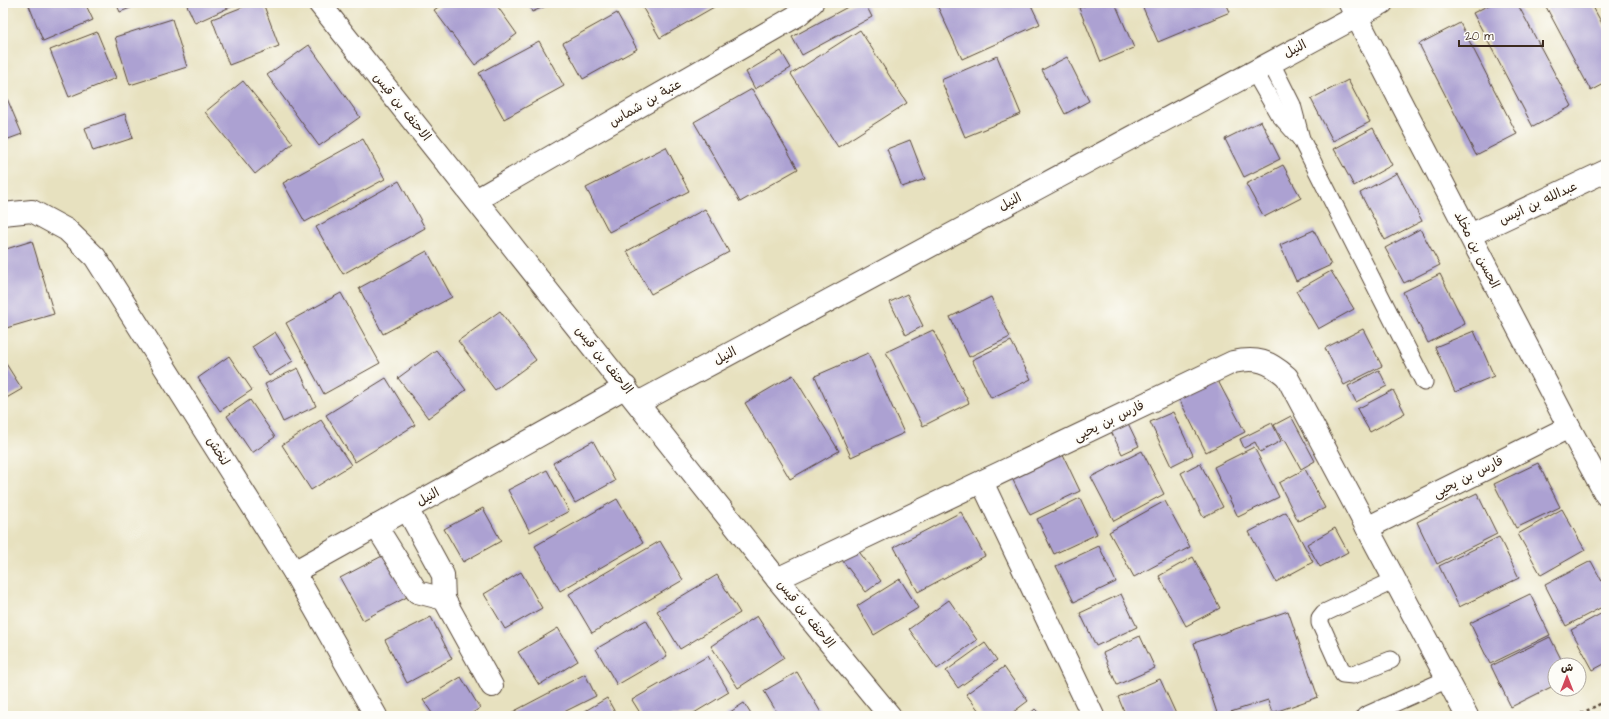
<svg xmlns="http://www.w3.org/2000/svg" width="1609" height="719" viewBox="0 0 1609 719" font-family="'Architects Daughter','Playpen Sans Arabic',sans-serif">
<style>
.building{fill:#aca1d2}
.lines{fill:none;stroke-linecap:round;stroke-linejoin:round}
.service-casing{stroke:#554536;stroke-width:19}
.minor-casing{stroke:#554536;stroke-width:24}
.path{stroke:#554536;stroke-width:2.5;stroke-dasharray:3 3;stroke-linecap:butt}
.service{stroke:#fff;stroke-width:17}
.minor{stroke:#fff;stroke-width:22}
.labels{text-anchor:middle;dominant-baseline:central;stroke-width:4;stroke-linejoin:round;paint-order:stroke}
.street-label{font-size:13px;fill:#3b2a1e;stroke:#fdfcf7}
</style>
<rect width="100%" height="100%" fill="#fdfcf7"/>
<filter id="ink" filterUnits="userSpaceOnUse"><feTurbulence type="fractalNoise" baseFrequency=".025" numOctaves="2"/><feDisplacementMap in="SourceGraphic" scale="8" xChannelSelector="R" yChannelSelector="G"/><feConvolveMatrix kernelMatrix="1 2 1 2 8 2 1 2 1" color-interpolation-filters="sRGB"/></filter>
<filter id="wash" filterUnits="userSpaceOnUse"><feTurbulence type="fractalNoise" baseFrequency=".012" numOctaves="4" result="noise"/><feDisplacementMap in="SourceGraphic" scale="16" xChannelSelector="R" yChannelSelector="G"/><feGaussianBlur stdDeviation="0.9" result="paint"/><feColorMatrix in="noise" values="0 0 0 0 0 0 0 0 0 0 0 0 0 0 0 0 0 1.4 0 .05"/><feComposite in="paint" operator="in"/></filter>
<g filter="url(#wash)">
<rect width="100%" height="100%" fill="#e7e1bf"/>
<g id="blocks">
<!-- building -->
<g class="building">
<polygon points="28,3 85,3 93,20 43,41"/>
<polygon points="116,3 143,3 120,12"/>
<polygon points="186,3 239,3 195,23"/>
<polygon points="253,3 263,3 279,46 229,65 212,19"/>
<polygon points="444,3 495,3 517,34 475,65 434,10"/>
<polygon points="528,3 553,3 532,12"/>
<polygon points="640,3 712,3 714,7 660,38"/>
<polygon points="855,3 865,3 872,17 802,55 792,37"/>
<polygon points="936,3 1030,3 1040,24 962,59"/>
<polygon points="1092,3 1115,3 1134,48 1101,62 1079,8"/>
<polygon points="1141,3 1226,3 1230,12 1158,42"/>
<polygon points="1493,3 1517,3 1572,106 1533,127 1473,13"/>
<polygon points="1544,3 1591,3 1606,31 1606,83 1591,91"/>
<polygon points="617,13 637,49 583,79 563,43"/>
<polygon points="172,19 187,67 130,85 115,37"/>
<polygon points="1460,23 1517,134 1476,155 1419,44"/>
<polygon points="860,30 907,103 838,147 791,74"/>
<polygon points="97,32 116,78 69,97 50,50"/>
<polygon points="539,41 564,86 504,119 479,73"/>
<polygon points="309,45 360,117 319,146 267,75"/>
<polygon points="781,51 791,68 755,89 746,72"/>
<polygon points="997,56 1021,114 965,137 941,80"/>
<polygon points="1067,57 1089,101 1065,114 1042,70"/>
<polygon points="1348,80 1370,122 1333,141 1311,99"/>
<polygon points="243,81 293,143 255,174 205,112"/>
<polygon points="3,89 22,134 3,141"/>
<polygon points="752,89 798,169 740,202 694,122"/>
<polygon points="125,114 133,138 93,151 85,128"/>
<polygon points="1261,121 1280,159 1244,177 1225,139"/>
<polygon points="1373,128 1392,165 1354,186 1334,149"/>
<polygon points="363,139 385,179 305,222 283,183"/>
<polygon points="910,140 925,179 902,187 887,149"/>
<polygon points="666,147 689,191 609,232 586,188"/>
<polygon points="1283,165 1301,198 1264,217 1246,184"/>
<polygon points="1397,173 1422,221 1385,240 1360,193"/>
<polygon points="399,181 425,228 343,274 316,227"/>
<polygon points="705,209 729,252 651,294 627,251"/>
<polygon points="1420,229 1440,265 1404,283 1385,248"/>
<polygon points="1314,230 1331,265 1296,281 1280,245"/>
<polygon points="32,241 54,314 3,329 3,250"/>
<polygon points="427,251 452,297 383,334 359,288"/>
<polygon points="1331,271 1354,309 1318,329 1296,291"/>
<polygon points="1440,274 1465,324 1428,343 1403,292"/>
<polygon points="341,293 380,363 324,394 286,323"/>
<polygon points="907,294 923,326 906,335 890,302"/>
<polygon points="991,297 1010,337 969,357 950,317"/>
<polygon points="500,311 536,360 495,390 458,341"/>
<polygon points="1363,329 1382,366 1344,385 1325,348"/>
<polygon points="933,330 969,403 923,426 886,352"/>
<polygon points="1474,331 1494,376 1455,392 1435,347"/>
<polygon points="275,332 293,361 269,376 252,347"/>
<polygon points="1011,341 1031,379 991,398 972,360"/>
<polygon points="436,350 466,390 428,418 398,378"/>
<polygon points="868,353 904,433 851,457 815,376"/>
<polygon points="229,356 252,390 220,411 198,378"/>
<polygon points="3,359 22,389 3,400"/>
<polygon points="298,368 316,406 283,422 265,384"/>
<polygon points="1379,370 1387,386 1356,402 1348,386"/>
<polygon points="793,375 839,451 790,479 745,403"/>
<polygon points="386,378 415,425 355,462 326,415"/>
<polygon points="1217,379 1245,432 1206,452 1179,399"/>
<polygon points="1393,390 1405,413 1370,432 1357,409"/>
<polygon points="250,400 275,437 252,453 227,416"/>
<polygon points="1173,412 1193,455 1171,466 1150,422"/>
<polygon points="1291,416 1315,461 1301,469 1285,440 1283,441 1274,425"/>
<polygon points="1125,417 1139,446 1122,454 1108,425"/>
<polygon points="321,420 351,465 311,490 282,445"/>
<polygon points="1272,423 1281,441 1260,452 1255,442 1244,448 1240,439"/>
<polygon points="593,441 615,481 575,503 553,463"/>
<polygon points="1254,447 1279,497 1238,517 1214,467"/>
<polygon points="1061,451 1080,491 1030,515 1011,476"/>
<polygon points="1142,451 1164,494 1114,521 1091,477"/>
<polygon points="1200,463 1223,507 1203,517 1181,473"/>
<polygon points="1538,463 1560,507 1516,528 1494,484"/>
<polygon points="1305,469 1325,508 1298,521 1279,483"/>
<polygon points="547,470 569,511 530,532 508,490"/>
<polygon points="1477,493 1497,534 1437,564 1417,522"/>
<polygon points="1080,498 1097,534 1054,554 1037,519"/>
<polygon points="617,499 643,543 560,591 535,546"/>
<polygon points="1165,501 1190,547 1134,577 1109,532"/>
<polygon points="483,508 501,541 463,562 444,529"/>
<polygon points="1562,509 1585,550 1541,575 1518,534"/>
<polygon points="961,512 985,556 918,592 894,547"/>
<polygon points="1286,512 1313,562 1276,582 1249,532"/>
<polygon points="1335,528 1348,552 1320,567 1307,544"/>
<polygon points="1499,537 1519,578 1459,607 1439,566"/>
<polygon points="660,541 683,580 592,633 569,594"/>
<polygon points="1099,546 1116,582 1074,602 1056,566"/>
<polygon points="857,549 881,581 866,592 842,560"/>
<polygon points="386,554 409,596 363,620 340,578"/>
<polygon points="1193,557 1220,608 1186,626 1159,576"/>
<polygon points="1591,561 1606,589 1606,605 1566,626 1545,585"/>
<polygon points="521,572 542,608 505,629 484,594"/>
<polygon points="717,575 740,613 680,649 657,611"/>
<polygon points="900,579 918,608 874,635 857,606"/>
<polygon points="1121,594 1137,627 1096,646 1080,613"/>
<polygon points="1530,594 1550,635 1490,664 1470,623"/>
<polygon points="949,600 977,640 937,669 909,629"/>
<polygon points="1288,611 1318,697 1272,713 1268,700 1218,716 1194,643"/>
<polygon points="1606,611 1606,663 1593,670 1571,630"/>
<polygon points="757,616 784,658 738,688 711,646"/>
<polygon points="431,617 452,659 407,683 385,640"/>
<polygon points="646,620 667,656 617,685 596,649"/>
<polygon points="558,628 578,661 539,685 518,652"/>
<polygon points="1140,636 1155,668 1117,685 1103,653"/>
<polygon points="1550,637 1564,665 1555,665 1555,685 1511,707 1491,666"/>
<polygon points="985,643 997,660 958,688 946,671"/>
<polygon points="708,656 729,692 689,716 642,716 632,700"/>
<polygon points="1004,667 1028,701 1008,716 983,716 966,694"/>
<polygon points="797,672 823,716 779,716 764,691"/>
<polygon points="585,674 596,696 556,716 505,716"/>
<polygon points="461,677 480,708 468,716 434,716 423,700"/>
<polygon points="1160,679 1177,716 1126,716 1118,697"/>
<polygon points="607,698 617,716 588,716 585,711"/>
<polygon points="744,703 752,716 724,716"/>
<polygon points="1035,709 1042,716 1027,716"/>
</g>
</g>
</g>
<g filter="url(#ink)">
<use href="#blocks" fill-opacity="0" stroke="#554536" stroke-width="1"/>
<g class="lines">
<defs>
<g id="service">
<polyline points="1271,63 1292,105 1301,139 1424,382"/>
<polyline points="1254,71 1278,113 1301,139"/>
<polyline points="1391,660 1353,675 1343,674 1320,623 1320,618 1324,613 1395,580"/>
<polyline points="1365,716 1448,679"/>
</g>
<g id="minor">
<polyline points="319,3 777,579 890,716"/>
<polyline points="1350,4 1569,427 1606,495"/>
<polyline points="476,200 798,15 812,3"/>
<polyline points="3,214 32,211 67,230 95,257 294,572 376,716"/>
<polyline points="1470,235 1606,171"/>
<polyline points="638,403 1382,3"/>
<polyline points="982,482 1093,716"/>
<polyline points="407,509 443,575 444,599 492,686"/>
<polyline points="376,526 417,592 444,599"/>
<polyline points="1367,528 1569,427"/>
<polyline points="294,572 626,387"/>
<path d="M777 579 1233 362C1257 357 1269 361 1287 377L1467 716"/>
</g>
</defs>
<!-- service casing -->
<use href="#service" class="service-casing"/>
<!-- minor casing -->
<use href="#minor" class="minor-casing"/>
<!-- path -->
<polyline class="path" points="1576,716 1606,701"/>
<!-- service -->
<use href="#service" class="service"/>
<!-- minor -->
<use href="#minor" class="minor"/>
</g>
</g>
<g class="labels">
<!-- street labels -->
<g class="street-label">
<text transform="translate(1295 49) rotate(-28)">النيل</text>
<text transform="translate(645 103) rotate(-30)">عتبة بن شماس</text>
<text transform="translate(402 107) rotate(51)">الاحنف بن قيس</text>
<text transform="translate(1010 202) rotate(-28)">النيل</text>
<text transform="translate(1538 203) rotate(-25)">عبدالله بن انيس</text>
<text transform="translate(1477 250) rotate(63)">الحسن بن مخلد</text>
<text transform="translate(725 356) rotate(-28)">النيل</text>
<text transform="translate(604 360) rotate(51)">الاحنف بن قيس</text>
<text transform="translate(1109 421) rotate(-26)">فارس بن يحيى</text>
<text transform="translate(218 451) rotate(58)">لنخش</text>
<text transform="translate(1468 477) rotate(-27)">فارس بن يحيى</text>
<text transform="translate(428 497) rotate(-29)">النيل</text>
<text transform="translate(806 614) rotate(51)">الاحنف بن قيس</text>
</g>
</g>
<!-- margin -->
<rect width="1609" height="719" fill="none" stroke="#fdfcf7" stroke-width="16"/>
<!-- north arrow -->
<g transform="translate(1567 677)"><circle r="19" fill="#fdfcf7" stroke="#afa8a0"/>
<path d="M0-3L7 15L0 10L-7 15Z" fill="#d1495b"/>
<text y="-6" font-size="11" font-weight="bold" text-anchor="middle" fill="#3b2a1e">ش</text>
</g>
<!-- scale -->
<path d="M1459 40v6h84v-6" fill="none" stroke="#3b2a1e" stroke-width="2"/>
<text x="1465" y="40" font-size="12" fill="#3b2a1e" stroke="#fdfcf7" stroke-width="3" paint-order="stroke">20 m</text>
</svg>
